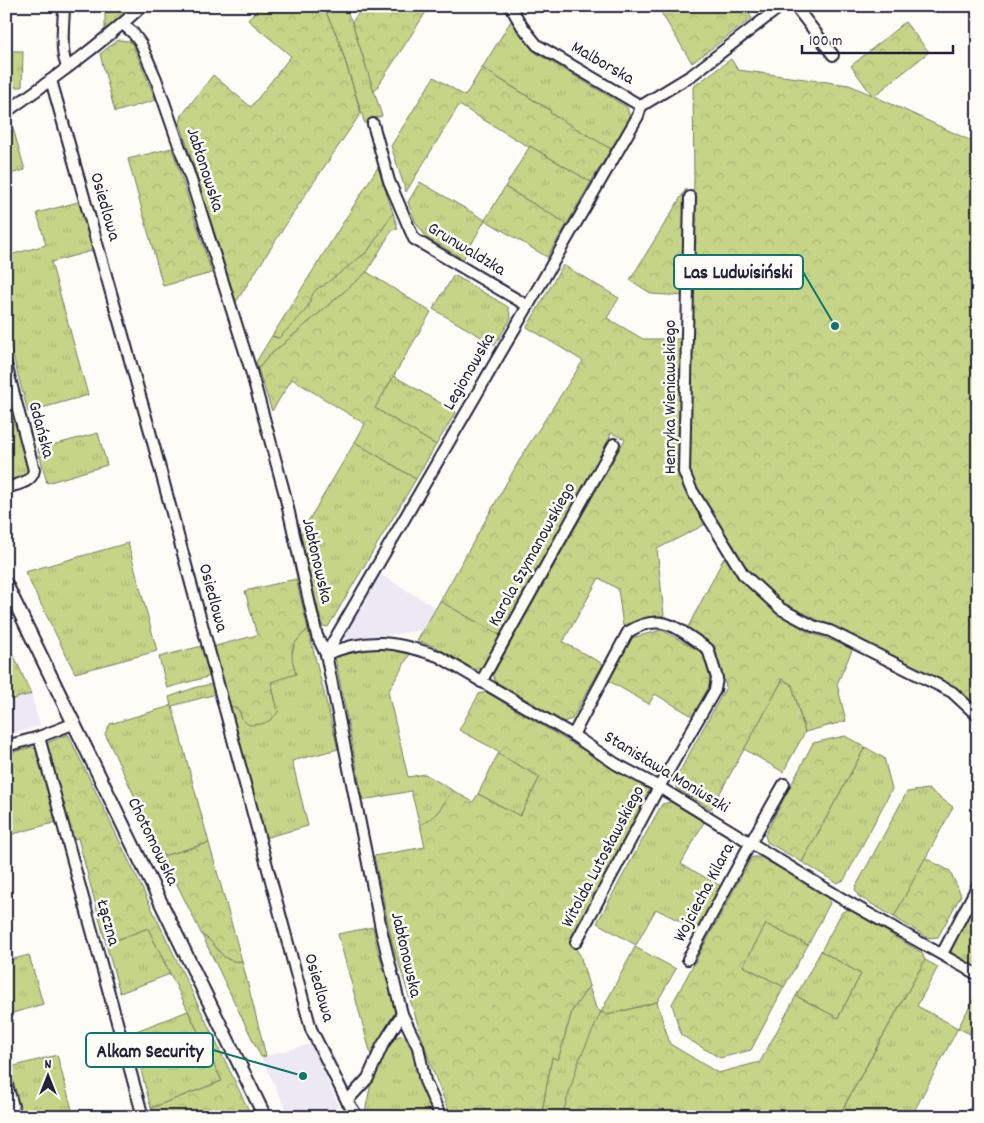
<svg xmlns="http://www.w3.org/2000/svg" width="984" height="1123" viewBox="0 0 984 1123" font-family="Dekko,sans-serif">
<style>
.built{fill:#ece9f5}
.grass{fill:url(#grass-tufts);stroke:#747b62}
.forest{fill:url(#forest-crowns);stroke:#747b62}
.lines{fill:none;stroke-linecap:round;stroke-linejoin:round}
.minor-casing{stroke:#22223b;stroke-width:14}
.tertiary-casing{stroke:#22223b;stroke-width:16}
.minor{stroke:#fdfcf7;stroke-width:10}
.tertiary{stroke:#fdfcf7;stroke-width:12}
.labels{text-anchor:middle;dominant-baseline:central;stroke-width:5;stroke-linejoin:round;paint-order:stroke}
.street-label{font-size:18px;fill:#22223b;stroke:#fdfcf7}
.leader{fill:none;stroke:#0f766e;stroke-width:2}
.callout-dot{fill:#0f766e;stroke:#fdfcf7;stroke-width:2}
.callout{fill:#fdfcf7;stroke:#0f766e;stroke-width:2}
.callout-label{font-size:19px;text-anchor:middle;font-weight:bold;fill:#22223b}
</style>
<defs>
<pattern id="grass-tufts" width="24" height="20" patternUnits="userSpaceOnUse" patternTransform="scale(1.25)"><rect width="24" height="20" fill="#c6d488"/><path d="M3 7l-1-3M5 7V3M7 7l1-3M15 17l-1-3M17 17v-4M19 17l1-3" fill="none" stroke="#aab676"/></pattern>
<pattern id="forest-crowns" width="20" height="18" patternUnits="userSpaceOnUse" patternTransform="scale(1.25)"><rect width="20" height="18" fill="#c6d488"/><path d="M2 6a3 3 0 1 1 6 0M12 15a3 3 0 1 1 6 0" fill="none" stroke="#aab676"/></pattern>
</defs>
<rect width="100%" height="100%" fill="#fdfcf7"/>
<filter id="ink" filterUnits="userSpaceOnUse"><feTurbulence type="fractalNoise" baseFrequency=".02" numOctaves="2"/><feDisplacementMap in="SourceGraphic" scale="10" xChannelSelector="R" yChannelSelector="G"/><feConvolveMatrix kernelMatrix="1 2 1 2 8 2 1 2 1" color-interpolation-filters="sRGB"/></filter>
<g filter="url(#ink)">
<!-- built -->
<g class="built">
<polygon points="380,574 436,608 423,630 347,641 343,635"/>
<polygon points="31,694 40,726 6,735 6,701"/>
<polygon points="311,1044 338,1104 332,1117 290,1117 261,1057"/>
</g>
<!-- grass -->
<g class="grass">
<polygon points="323,6 344,6 352,22 382,116 370,119 365,124 339,41"/>
<polygon points="511,21 536,53 627,107 630,118 611,149 549,113 550,110 482,68"/>
<polygon points="6,51 23,51 22,87 6,87"/>
<polygon points="10,118 25,170 6,175 6,121"/>
<polygon points="530,146 591,182 567,224 505,187"/>
<polygon points="420,182 485,220 463,259 427,238 415,221 408,202"/>
<polygon points="82,201 95,250 51,262 88,395 28,412 6,330 6,256 46,245 37,213"/>
<polygon points="393,213 398,229 392,230 367,272 268,357 258,369 256,362 272,336 276,338 306,310 313,292 317,287 368,251"/>
<polygon points="454,275 508,307 511,318 495,345 433,309"/>
<polygon points="394,376 456,412 436,445 374,408"/>
<polygon points="6,384 28,470 24,478 6,484"/>
<polygon points="98,433 107,465 47,483 38,449"/>
<polygon points="355,442 416,479 328,627 322,626 300,535"/>
<polygon points="128,543 157,651 75,673 25,572"/>
<polygon points="440,601 500,635 482,668 475,670 434,646 417,641"/>
<polygon points="308,629 338,749 292,761 308,826 264,838 229,705 239,710 242,719 278,712 271,682 291,657 295,642"/>
<polygon points="6,638 31,694 6,701"/>
<polygon points="202,646 211,676 167,688 159,657"/>
<path d="M378 648 411 652 388 692 408 777 425 774 452 790C442 807 438 816 420 825L411 791 363 800 335 657 354 652Z"/>
<polygon points="783,679 792,685 805,732 783,772 744,749"/>
<polygon points="213,684 216,694 172,706 209,843 163,856 105,734 110,724 171,706 169,697 197,687"/>
<polygon points="32,747 37,750 57,822 6,836 6,754"/>
<polygon points="865,747 884,758 892,789 844,880 837,883 802,862"/>
<polygon points="498,754 540,777 520,816 478,794"/>
<polygon points="928,789 953,807 894,917 858,896 855,888 907,792"/>
<polygon points="671,802 704,822 681,864 721,886 697,930 656,909 636,945 597,923 662,804"/>
<polygon points="978,895 978,968 952,954 950,944"/>
<polygon points="766,924 808,945 784,987 743,966"/>
<polygon points="373,927 377,947 396,1007 392,1023 376,1053 371,1055 338,934"/>
<polygon points="148,928 170,974 120,993 106,944"/>
<path d="M202 935C220 944 219 964 242 961L266 1056 261 1057Z"/>
<polygon points="635,947 676,969 657,1002 608,1015 601,1012 562,1116 564,1117 514,1117 514,1108 542,1111 552,1056 558,1059 572,1011 589,986 596,1008 601,1012"/>
<polygon points="821,951 861,974 838,1018 796,996"/>
<polygon points="29,955 43,1004 6,1015 6,961"/>
<polygon points="925,960 938,967 917,1006 958,1028 978,991 978,1038 958,1028 911,1117 845,1117 840,1114"/>
<polygon points="188,1011 222,1081 151,1108 131,1033"/>
<path d="M402 1035C416 1043 430 1095 436 1112L435 1117H372L365 1112 372 1078 394 1038Z"/>
<polygon points="57,1055 74,1117 21,1117 7,1068"/>
</g>
<!-- forest -->
<g class="forest">
<polygon points="105,6 134,6 124,16 105,31"/>
<polygon points="260,6 323,6 339,41 361,113 305,195 236,302 180,123 182,115 213,75 251,107 291,56 248,20"/>
<polygon points="364,6 430,6 374,92 352,22"/>
<polygon points="657,6 743,6 752,18 692,63"/>
<polygon points="905,22 929,52 874,96 978,144 978,708 952,685 779,601 743,566 689,476 694,176 693,87 731,59 738,70 849,85 872,95 851,66"/>
<polygon points="118,40 129,41 133,45 156,100 115,112 100,54"/>
<polygon points="482,68 551,111 550,113 611,149 591,182 530,146 529,147 459,105 406,192 391,146 434,77 465,96"/>
<polygon points="172,148 212,273 163,286 128,159"/>
<path d="M378 167 393 213 368 251 323 286C310 289 312 302 305 311 297 321 287 329 279 338L272 336Z"/>
<polygon points="505,187 567,224 547,257 485,220"/>
<polygon points="686,189 684,296 652,294 630,280"/>
<polygon points="563,265 619,298 607,318 643,339 683,339 681,478 706,524 657,549 664,615 623,626 618,589 599,578 563,642 603,664 572,719 563,722 495,681 493,674 625,439 611,433 608,444 500,635 440,601 524,452 583,361 527,327"/>
<polygon points="367,272 431,312 375,408 436,445 416,479 355,442 365,424 292,379 272,411 258,369 268,357"/>
<polygon points="725,556 736,574 772,609 808,632 853,648 837,684 846,721 805,732 792,685 783,679 711,809 677,789 675,780 726,687 714,645 687,629"/>
<path d="M296 579 308 629C290 646 289 650 296 674L271 682 278 712C270 723 262 725 249 725L242 719 239 710 229 705 212 647 257 635 245 591Z"/>
<polygon points="662,630 703,653 711,683 694,717 655,694 649,704 609,681 631,638"/>
<path d="M486 692 648 789 650 797 571 942 580 955 589 986 572 1011 558 1060 552 1057 542 1111 515 1108 514 1117H451L431 1066 392 942 374 856 425 847 420 825C438 816 442 807 452 790L473 802 478 794 520 816 540 777 498 754 500 752 459 730 479 694Z"/>
<polygon points="68,734 252,1117 153,1117 151,1108 222,1081 148,928 106,944 78,838 73,839 46,748 47,743"/>
<polygon points="845,736 865,747 802,862 767,842 765,835 813,743"/>
<path d="M209 843 242 961C219 964 220 944 202 935L163 856Z"/>
<polygon points="752,857 760,857 828,895 830,903 808,945 766,924 743,966 784,987 751,1050 720,1058 681,1035 672,1004"/>
<polygon points="925,858 950,871 961,895 938,937 928,938 894,917"/>
<polygon points="849,909 922,953 925,960 838,1117 562,1116 578,1063 601,1012 608,1015 657,1002 670,1044 718,1073 760,1062 796,996 838,1018 861,974 821,951 842,912"/>
</g>
<g class="lines">
<defs>
<g id="minor">
<path d="M64 6C64 21 59 56 68 67"/>
<polyline points="510,6 522,26 537,45 641,106"/>
<polyline points="795,6 833,55"/>
<polyline points="123,24 133,33 141,44 156,79 190,177 251,371 269,436 285,495 317,636 326,654 382,933 402,1014 418,1047 425,1081 441,1117"/>
<polyline points="51,80 148,424 311,1029 347,1101 358,1117"/>
<polyline points="641,106 692,75 781,6"/>
<path d="M6 112C53 79 100 45 142 6"/>
<polyline points="373,124 389,181 414,239 528,306"/>
<polyline points="690,197 684,472 691,489 743,574 781,609 813,626 830,631 952,692 978,716"/>
<path d="M6 364 34 470C32 483 17 484 6 488"/>
<path d="M326 654C370 637 394 641 438 656L573 735 616 764 659 787 841 898 978 975"/>
<polyline points="326,654 638,116 641,106"/>
<polyline points="481,682 614,444"/>
<path d="M573 735 628 632C662 610 679 630 708 649L717 678 715 690 659 787 576 942"/>
<polyline points="39,737 143,1117"/>
<polyline points="6,746 39,737 75,723"/>
<polyline points="942,954 978,885"/>
<polyline points="688,959 751,842 784,784"/>
<polyline points="6,1081 16,1117"/>
<polyline points="347,1101 368,1078 382,1046 402,1014"/>
<polyline points="973,1117 978,1107"/>
</g>
<polyline id="tertiary" points="6,584 265,1117"/>
</defs>
<!-- minor casing -->
<use href="#minor" class="minor-casing"/>
<!-- tertiary casing -->
<use href="#tertiary" class="tertiary-casing"/>
<!-- minor -->
<use href="#minor" class="minor"/>
<!-- tertiary -->
<use href="#tertiary" class="tertiary"/>
</g>
</g>
<g class="labels">
<!-- street labels -->
<g class="street-label">
<text transform="translate(602 64) rotate(30)">Malborska</text>
<text transform="translate(204 170) rotate(72)">Jabłonowska</text>
<text transform="translate(104 207) rotate(74)">Osiedlowa</text>
<text transform="translate(466 250) rotate(31)">Grunwaldzka</text>
<text transform="translate(470 372) rotate(-60)">Legionowska</text>
<text transform="translate(671 397) rotate(-90)">Henryka Wieniawskiego</text>
<text transform="translate(40 430) rotate(75)">Gdańska</text>
<text transform="translate(533 555) rotate(-61)">Karola Szymanowskiego</text>
<text transform="translate(316 561) rotate(77)">Jabłonowska</text>
<text transform="translate(212 598) rotate(75)">Osiedlowa</text>
<text transform="translate(666 773) rotate(31)">Stanisława Moniuszki</text>
<text transform="translate(152 842) rotate(64)">Chotomowska</text>
<text transform="translate(604 857) rotate(-62)">Witolda Lutosławskiego</text>
<text transform="translate(705 893) rotate(-62)">Wojciecha Kilara</text>
<text transform="translate(107 923) rotate(75)">Łączna</text>
<text transform="translate(405 955) rotate(77)">Jabłonowska</text>
<text transform="translate(318 988) rotate(74)">Osiedlowa</text>
</g>
</g>
<!-- callouts -->
<path class="leader" d="M835 326L803 272M303 1076L213 1050"/>
<g class="callout-dot">
<circle cx="835" cy="326" r="5"/>
<circle cx="303" cy="1076" r="5"/>
</g>
<g class="callout">
<rect x="674" y="255" width="129" height="34" rx="5"/>
<rect x="86" y="1033" width="127" height="34" rx="5"/>
</g>
<g class="callout-label">
<text x="738" y="278">Las Ludwisiński</text>
<text x="150" y="1057">Alkam Security</text>
</g>
<!-- margin -->
<rect width="984" height="1123" fill="none" stroke="#fdfcf7" stroke-width="25"/>
<rect x="12" y="12" width="959" height="1098" fill="none" stroke="#22223b" stroke-width="2" filter="url(#ink)"/>
<!-- north arrow -->
<g transform="translate(48 1076)" stroke="#fdfcf7" stroke-width="4" paint-order="stroke">
<path d="M0-4L9 19L0 12L-9 19Z" fill="#22223b"/>
<text y="-8" font-size="14" font-weight="bold" text-anchor="middle" fill="#22223b">N</text>
</g>
<!-- scale -->
<path d="M802 45v8h151v-8" fill="none" stroke="#22223b" stroke-width="2.5"/>
<text x="809" y="45" font-size="15" fill="#22223b" stroke="#fdfcf7" stroke-width="4" paint-order="stroke">100 m</text>
</svg>
